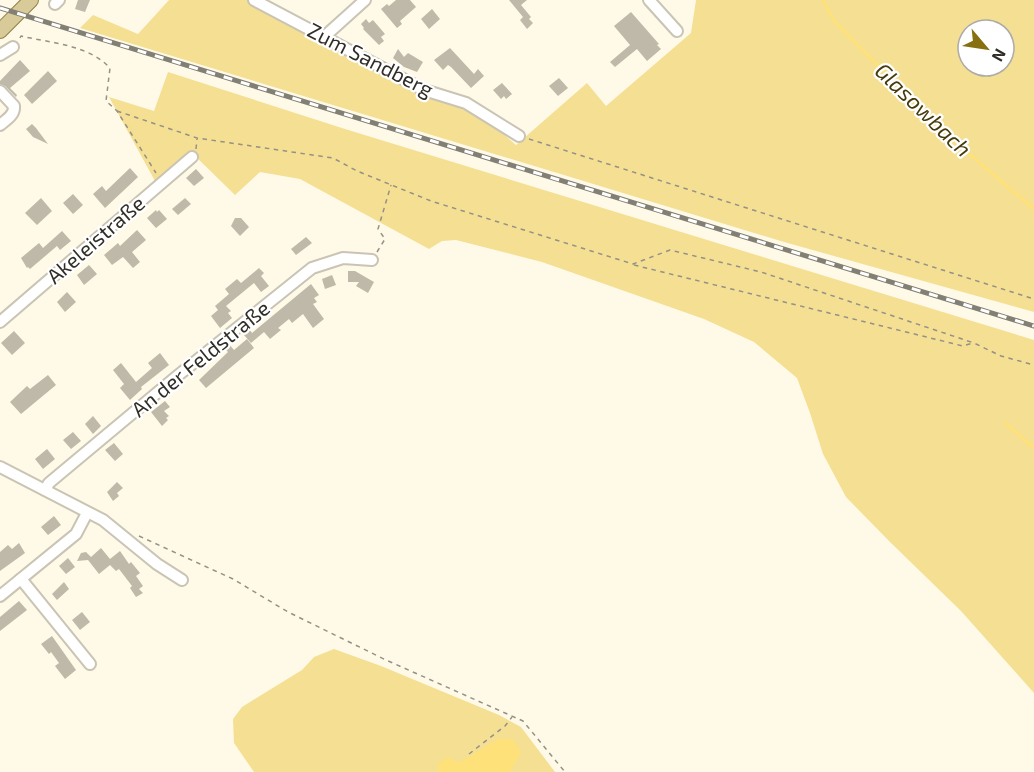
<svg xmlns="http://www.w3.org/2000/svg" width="1034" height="772" viewBox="0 0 1034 772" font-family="'Exo 2',sans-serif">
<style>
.green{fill:#f4df93;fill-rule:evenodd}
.water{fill:#fee178}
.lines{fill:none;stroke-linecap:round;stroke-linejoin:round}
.stream{stroke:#fee178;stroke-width:3}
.building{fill:#beb9a8}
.minor-casing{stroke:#c9c4b3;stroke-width:14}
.major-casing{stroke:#8e7e45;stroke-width:16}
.path{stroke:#949185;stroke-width:1.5;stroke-dasharray:4.5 4.5;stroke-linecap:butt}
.minor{stroke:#fff;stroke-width:10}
.major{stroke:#d9cb99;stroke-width:14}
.rail-casing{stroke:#827f74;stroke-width:5}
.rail{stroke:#fff;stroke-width:3;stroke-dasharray:9;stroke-linecap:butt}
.labels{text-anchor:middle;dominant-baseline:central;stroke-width:4.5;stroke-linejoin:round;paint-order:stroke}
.street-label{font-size:21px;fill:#302e27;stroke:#fff}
.water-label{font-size:22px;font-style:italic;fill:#463b0d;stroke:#fff}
</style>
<rect width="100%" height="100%" fill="#fffae8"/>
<!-- green -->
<g class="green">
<path d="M169 0H249L326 40 415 91 480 114 516 145 587 83 606 106 691 33 696 0H1034V312L784 242 80 28 93 15 138 34ZM968 30H1004V66H968Z"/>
<polygon points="168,72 345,129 1034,340 1034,693 961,611 889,541 846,497 823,454 810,413 797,378 754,342 704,319 542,262 456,240 442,241 429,249 300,179 260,172 235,195 191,152 155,181 109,97 154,111"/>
<polygon points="334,649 381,666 499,715 521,727 555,772 254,772 234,743 233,719 242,707 302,670 314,657"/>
</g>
<!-- water -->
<polygon class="water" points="498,739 512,739 521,752 510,772 438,772 438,764 448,757 459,763"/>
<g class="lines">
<!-- stream -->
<g class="stream">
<polyline points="823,0 834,21 947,135 1034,209"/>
<polyline points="1005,423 1034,448"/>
</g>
</g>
<!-- building -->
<g class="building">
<polygon points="78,0 90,0 85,12 75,9"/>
<polygon points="396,0 410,0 416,7 400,21 402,24 397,28 381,9 387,4 389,6"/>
<polygon points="509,0 527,0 521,5 531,17 529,19 533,23 527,29 520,20 523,17"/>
<polygon points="432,9 440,19 429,29 421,19"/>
<polygon points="631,12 659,44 657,45 661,49 647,61 637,49 615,67 610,62 630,45 614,26"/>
<polygon points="366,19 369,23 373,20 385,34 381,37 384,41 379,45 363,29 364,28 361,24"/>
<polygon points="450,48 474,74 478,69 484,76 471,88 451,67 448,65 443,70 434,60"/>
<polygon points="398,49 404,57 408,53 423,62 417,72 404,67 393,58"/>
<polygon points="20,60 30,71 10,88 17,95 16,97 5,86 0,84 0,81"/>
<polygon points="48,71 57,81 32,104 24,95"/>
<polygon points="559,78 568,88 558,96 549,86"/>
<polygon points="502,83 512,94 506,99 504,96 501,99 493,90"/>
<polygon points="32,124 36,128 48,144 33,137 26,129"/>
<polygon points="130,168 138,177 105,208 93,194 102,186 106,191"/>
<polygon points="196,169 204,178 194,186 186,178"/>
<polygon points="73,194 83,205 73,214 63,203"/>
<polygon points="41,198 52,211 37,225 25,213"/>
<polygon points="185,198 191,204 178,215 172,209"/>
<polygon points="156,210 157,212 159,210 167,219 156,228 147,218"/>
<polygon points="235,218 241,218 249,227 240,236 231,226"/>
<polygon points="137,230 146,240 132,252 140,262 133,268 123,257 112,265 104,255 118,243 120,246"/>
<polygon points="62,231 71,241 60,250 57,246 30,269 28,267 27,268 21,258 39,243 43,248"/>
<polygon points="306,237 312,243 296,255 291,249"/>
<polygon points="89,265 97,274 84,285 77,275"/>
<polygon points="259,268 264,273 261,276 269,286 261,292 254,283 226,306 231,311 228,313 232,318 220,328 211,316 218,310 215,306 229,294 225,289 237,279 241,283"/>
<polygon points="348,271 355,271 374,282 368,293 356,286 359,282 348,282"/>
<polygon points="332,275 336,285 325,289 322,279"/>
<polygon points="311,284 319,295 314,298 317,302 313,304 324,319 313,328 303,314 292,323 289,319 278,328 281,330 270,339 264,332 251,343 244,335 250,330 252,333"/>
<polygon points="67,292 76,302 65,312 57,302"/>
<polygon points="14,331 25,343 12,355 1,343"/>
<polygon points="247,339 254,348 206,388 199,380 228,352 224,348 229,344 234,350"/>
<polygon points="160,353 169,365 141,387 142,389 130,400 120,388 124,384 113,370 121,363 136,382 152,368 148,363"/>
<polygon points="48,375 56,385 21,414 10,402 27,386 30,389"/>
<polygon points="165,401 170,407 164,411 169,416 166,418 168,420 162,426 151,412"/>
<polygon points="93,416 101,426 93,434 85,424"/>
<polygon points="73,432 81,441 71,449 63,440"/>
<polygon points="114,443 123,454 115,461 105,450"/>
<polygon points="47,449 55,459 43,469 35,459"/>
<polygon points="117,482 123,488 117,493 119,496 113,501 107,492"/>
<polygon points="54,516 61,525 48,535 41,527"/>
<polygon points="19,543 25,553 0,571 0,552 8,545 12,549"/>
<polygon points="101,548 110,559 120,551 129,564 131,562 140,573 136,576 143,586 139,589 143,593 136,597 130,588 132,586 119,569 116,571 110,565 99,574 88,560 77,561 81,553 86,552 91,557"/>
<polygon points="68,558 75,567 66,574 59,566"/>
<polygon points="64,582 69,589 57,600 52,594"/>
<polygon points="19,601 27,610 0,631 0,617"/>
<polygon points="82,612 90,622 80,630 72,620"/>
<polygon points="52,636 76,670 65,679 55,666 59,663 51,652 49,654 41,644"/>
</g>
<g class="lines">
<defs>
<g id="minor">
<polyline points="254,0 424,90 466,103 519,136"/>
<polyline points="649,0 677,31"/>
<polyline points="55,4 59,0"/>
<polyline points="325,36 365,0"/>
<polyline points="0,55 13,47"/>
<path d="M0 91 14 106C15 115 6 120 0 125"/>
<polyline points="0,322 192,157"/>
<polyline points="0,467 103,520 157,564 182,580"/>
<polyline points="45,490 49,483 176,377 312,268 343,258 372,260"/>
<polyline points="21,579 90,664"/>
<polyline points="0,596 76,534 87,513"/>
</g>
<polyline id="major" points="0,31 31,0"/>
</defs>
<!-- minor casing -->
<use href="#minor" class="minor-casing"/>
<!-- major casing -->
<use href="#major" class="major-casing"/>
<!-- path -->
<g class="path">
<path d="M20 38 21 36C51 43 89 45 110 68L106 101 117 111 156 173"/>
<polyline points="117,111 197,138 333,158 357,171 431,201 633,264 670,250 761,272 974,343 1001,356 1034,365"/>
<polyline points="529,139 1034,299"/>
<polyline points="196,149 197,139"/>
<polyline points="377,252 385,239 378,229 391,185"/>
<polyline points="634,265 963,346 973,343"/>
<polyline points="139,536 233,579 288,612 386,660 523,721 565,772"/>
<polyline points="469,754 505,726 512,717"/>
</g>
<!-- minor -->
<use href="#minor" class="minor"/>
<!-- major -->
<use href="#major" class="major"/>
<defs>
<polyline id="rail" points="0,8 1034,326"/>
</defs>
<!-- rail casing -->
<use href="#rail" class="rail-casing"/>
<!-- rail -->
<use href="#rail" class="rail"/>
</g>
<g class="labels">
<!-- street labels -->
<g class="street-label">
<text transform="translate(371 59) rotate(27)">Zum Sandberg</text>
<text transform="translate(95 239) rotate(-41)">Akeleistraße</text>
<text transform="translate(200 358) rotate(-39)">An der Feldstraße</text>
</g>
<!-- water labels -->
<g class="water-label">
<text transform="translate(924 109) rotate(44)">Glasowbach</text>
</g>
</g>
<!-- north arrow -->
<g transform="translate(986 48) rotate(119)"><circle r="28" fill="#ffffff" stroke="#acaba9" stroke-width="1.5"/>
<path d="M0-4.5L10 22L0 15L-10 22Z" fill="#867010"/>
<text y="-9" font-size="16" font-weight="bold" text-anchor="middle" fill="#302e27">N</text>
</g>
</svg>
